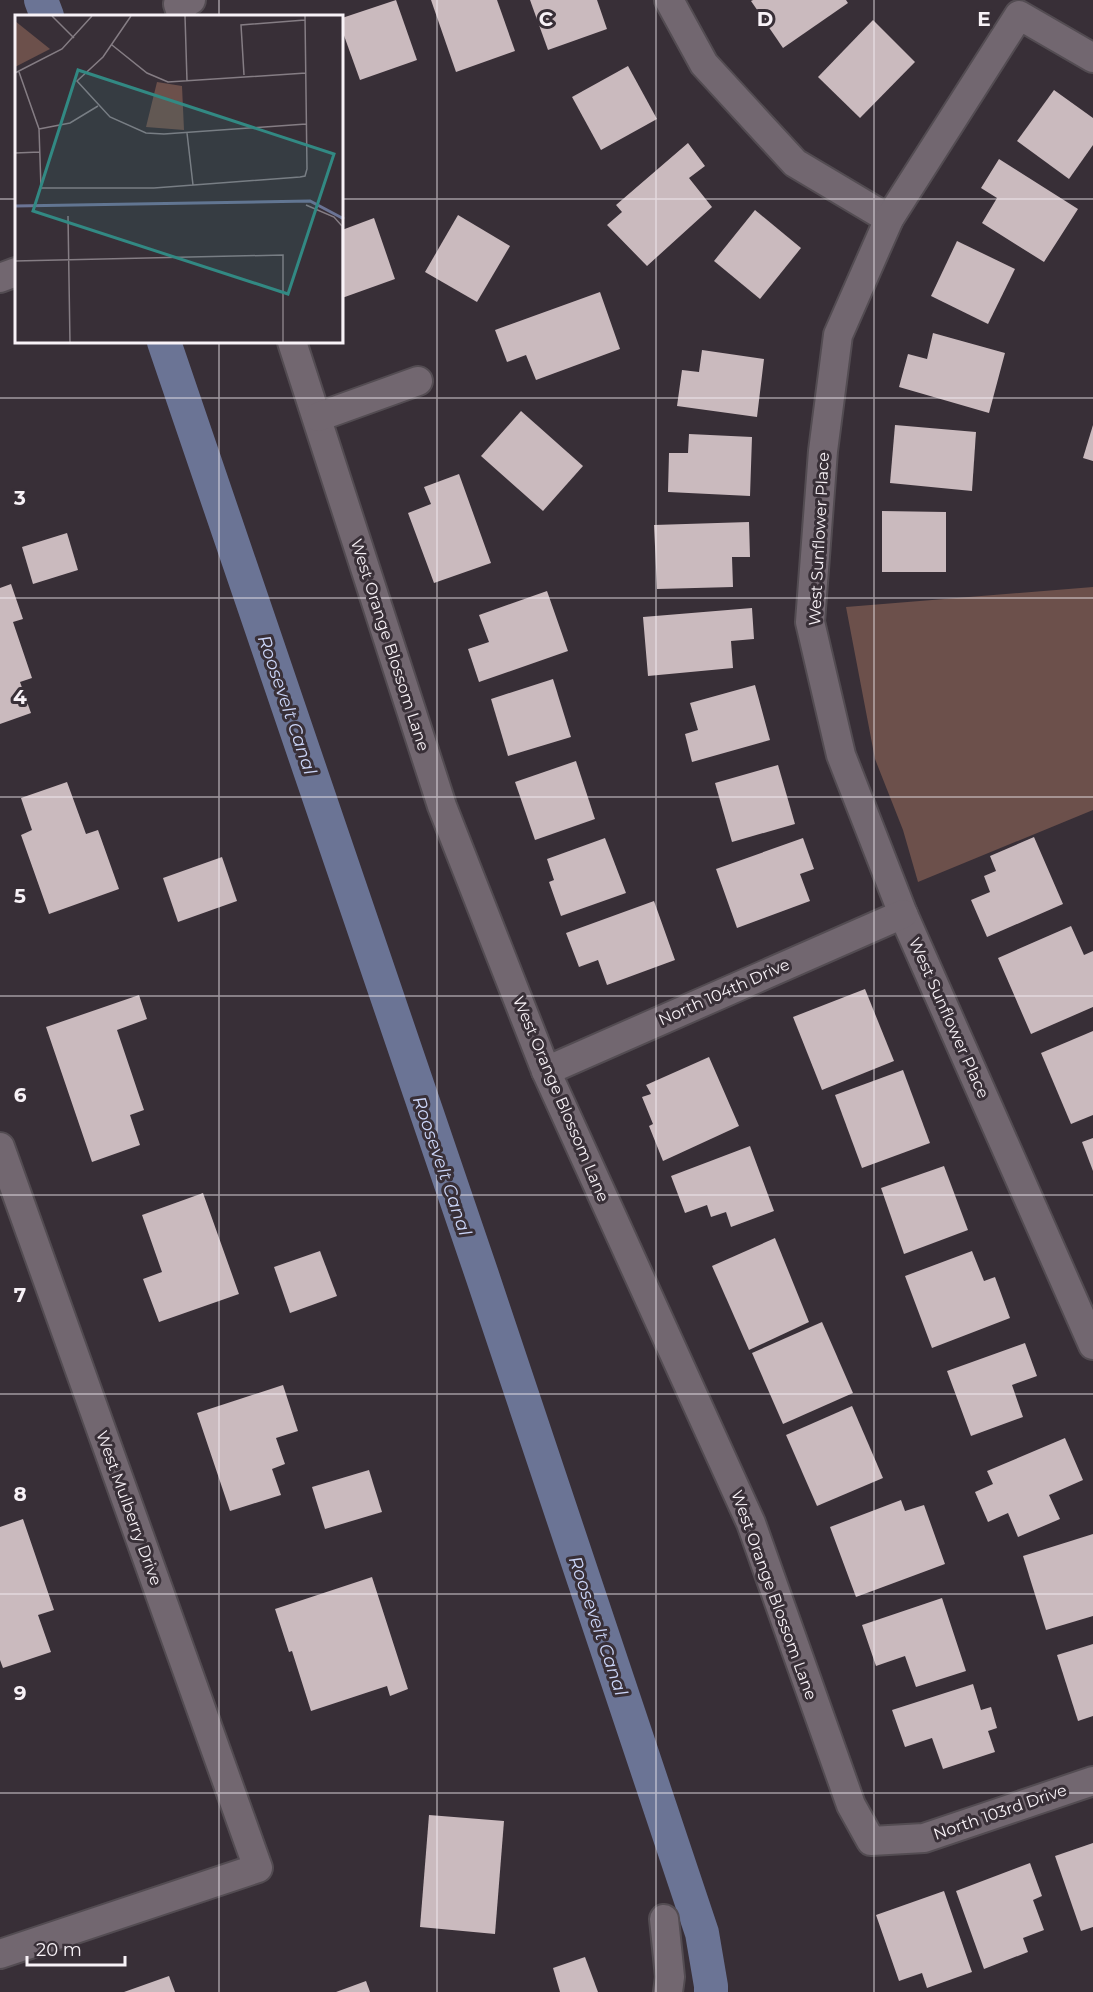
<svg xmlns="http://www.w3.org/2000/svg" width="1093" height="1992" viewBox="0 0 1093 1992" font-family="Montserrat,sans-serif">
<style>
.green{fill:#6c504b}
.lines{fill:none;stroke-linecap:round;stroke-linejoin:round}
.canal{stroke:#6b7495;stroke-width:34}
.building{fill:#cababe}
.street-casing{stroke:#534c52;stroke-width:32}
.street{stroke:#726770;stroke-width:28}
.grid{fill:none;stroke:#f8f2f7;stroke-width:1.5;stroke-opacity:0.55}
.labels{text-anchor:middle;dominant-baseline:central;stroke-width:6;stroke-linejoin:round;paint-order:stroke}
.street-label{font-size:16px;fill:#f8f2f7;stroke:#382f37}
.water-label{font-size:18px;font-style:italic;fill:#cbd5f8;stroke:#382f37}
.inset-river{fill:none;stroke:#6b7495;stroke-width:3}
.inset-road{fill:none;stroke:#857d84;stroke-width:1.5}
.view{fill:#328983;fill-opacity:0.15;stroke:#328983;stroke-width:3}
.inset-edge{fill:none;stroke:#f8f2f7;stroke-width:3}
.grid-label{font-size:20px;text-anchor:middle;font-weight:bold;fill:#f8f2f7;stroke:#382f37;stroke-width:6;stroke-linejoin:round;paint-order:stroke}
</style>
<rect width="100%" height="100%" fill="#382f37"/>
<!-- green -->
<polygon class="green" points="1093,587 1093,810 918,882 903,830 875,759 846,607"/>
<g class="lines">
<!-- canal -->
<g class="canal">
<polyline points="41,0 47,16"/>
<polyline points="164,342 482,1275 702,1933 711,1986 711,1992"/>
</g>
</g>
<!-- building -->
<g class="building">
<polygon points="396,0 417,60 360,80 342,30 342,18"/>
<polygon points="431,0 497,0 515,51 456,72"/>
<polygon points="530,0 597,0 607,29 548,50"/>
<polygon points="753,0 846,0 848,3 783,48 751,1"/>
<polygon points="873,20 915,62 860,118 818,77"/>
<polygon points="628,66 657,119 601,150 572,97"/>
<polygon points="1054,90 1093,118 1093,145 1069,179 1017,141"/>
<polygon points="688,143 705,166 689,178 712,207 647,266 607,225 622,212 616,205"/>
<polygon points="999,159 1078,209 1044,262 982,223 997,198 981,188"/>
<polygon points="755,210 801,248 760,299 714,261"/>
<polygon points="458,215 510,246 477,302 425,272"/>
<polygon points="374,218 395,279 342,298 342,230"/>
<polygon points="957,241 1015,269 988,324 931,296"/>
<polygon points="600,292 620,349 536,380 526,355 507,362 495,330"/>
<polygon points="933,333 1005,353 989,413 899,387 908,354 927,359"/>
<polygon points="702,350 764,359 757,417 677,406 682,370 699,372"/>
<polygon points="521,411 583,466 543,511 481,456"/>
<polygon points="895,425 976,432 972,491 890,483"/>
<polygon points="1093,425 1093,461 1083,458"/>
<polygon points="689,434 752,437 750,496 668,492 669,453 688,453"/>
<polygon points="459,474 491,563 434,583 408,513 431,504 424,487"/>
<polygon points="882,511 946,512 946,572 882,572"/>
<polygon points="749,522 750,557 732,557 733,587 657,589 654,525"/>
<polygon points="67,533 78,570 33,584 22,547"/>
<polygon points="11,584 23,619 13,622 32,678 20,682 31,713 0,724 0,588"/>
<polygon points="547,591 568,651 479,682 468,649 489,642 479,615"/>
<polygon points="752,608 754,639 731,641 733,668 648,676 643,617"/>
<polygon points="553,679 571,737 508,756 491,699"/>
<polygon points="755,685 770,740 692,762 685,734 698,730 690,703"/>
<polygon points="576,761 595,819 535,840 515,782"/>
<polygon points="778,765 795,824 732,842 715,783"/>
<polygon points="67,782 86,834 98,830 119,889 49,914 21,835 32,830 21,798"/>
<polygon points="1034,837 1063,904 987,937 971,900 990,892 984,876 996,871 990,856"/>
<polygon points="605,838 626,893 561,916 549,882 554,880 547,859"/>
<polygon points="803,838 814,869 800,874 810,901 737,928 716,869"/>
<polygon points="222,857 237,901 178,922 163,878"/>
<polygon points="654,901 675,960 607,985 598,960 579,967 566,933"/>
<polygon points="1071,926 1084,955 1093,951 1093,1007 1031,1034 998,958"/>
<polygon points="865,989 894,1061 822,1090 793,1017"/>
<polygon points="139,995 147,1019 117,1030 144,1110 130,1115 140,1145 92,1162 46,1027"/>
<polygon points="1093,1031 1093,1115 1071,1124 1041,1053"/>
<polygon points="709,1057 739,1126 663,1161 649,1126 653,1124 642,1097 651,1094 646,1085"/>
<polygon points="903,1070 930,1143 862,1168 835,1095"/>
<polygon points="1093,1138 1093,1171 1082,1142"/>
<polygon points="750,1146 774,1211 731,1227 726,1212 711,1217 707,1205 685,1213 671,1176"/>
<polygon points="944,1166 968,1230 904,1254 881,1188"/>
<polygon points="203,1193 239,1294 159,1322 143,1279 162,1272 142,1215"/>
<polygon points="775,1238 809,1322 749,1350 712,1266"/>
<polygon points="320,1251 337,1296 290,1313 274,1267"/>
<polygon points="972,1251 984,1281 995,1277 1010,1318 932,1348 905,1276"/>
<polygon points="822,1322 853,1393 783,1424 752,1353"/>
<polygon points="1025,1343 1037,1376 1012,1385 1023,1417 971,1436 947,1371"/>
<polygon points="283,1385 298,1431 276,1438 285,1464 272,1469 281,1495 230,1511 197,1413"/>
<polygon points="852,1406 883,1478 817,1506 786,1435"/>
<polygon points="1065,1438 1083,1480 1049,1495 1060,1519 1018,1537 1008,1513 988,1522 975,1492 993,1484 987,1471"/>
<polygon points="369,1470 382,1512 325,1529 312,1487"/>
<polygon points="901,1500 905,1511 924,1505 945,1564 856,1597 830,1527"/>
<polygon points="23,1519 54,1610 38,1615 51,1652 3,1668 0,1660 0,1527"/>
<polygon points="1093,1534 1093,1616 1046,1630 1023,1556"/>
<polygon points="372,1577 408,1689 390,1696 387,1686 311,1711 292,1651 289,1652 275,1609"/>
<polygon points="942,1598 966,1671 916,1687 905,1656 876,1666 862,1625"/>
<polygon points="1093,1644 1093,1716 1078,1721 1057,1655"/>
<polygon points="973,1684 981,1710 991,1707 997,1728 988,1731 995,1752 943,1769 932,1738 905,1747 892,1710"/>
<polygon points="429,1815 504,1821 495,1934 420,1927"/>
<polygon points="1093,1843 1093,1927 1081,1931 1055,1856"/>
<polygon points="1030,1863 1042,1896 1033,1900 1044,1930 1023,1938 1028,1952 984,1969 956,1891"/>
<polygon points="944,1891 972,1972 927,1988 922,1973 899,1981 876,1915"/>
<polygon points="585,1957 598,1992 560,1992 553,1968"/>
<polygon points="169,1976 175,1992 124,1992"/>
<polygon points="366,1981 370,1992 336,1992"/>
</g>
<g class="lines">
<defs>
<g id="street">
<polyline points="669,0 704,64 795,163 889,219"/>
<polyline points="182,16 178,4 191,0"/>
<polyline points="1093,58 1019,15 889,219 838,335 823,451 810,622 841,755 903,914 1093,1345"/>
<polyline points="0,278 16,272"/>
<polyline points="292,342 442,806 546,1071 751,1523 851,1805 871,1841 924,1838 1093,1781"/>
<polyline points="318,417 418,381"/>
<polyline points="546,1071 903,914"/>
<polyline points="0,1147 258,1868 0,1954"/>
<polyline points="664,1919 670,1977 668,1992"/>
</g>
</defs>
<!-- street casing -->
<use href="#street" class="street-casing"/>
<!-- street -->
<use href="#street" class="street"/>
</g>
<!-- grid -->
<path class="grid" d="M219 0V16M437 0V1992M656 0V1992M874 0V1992M0 199H16M342 199H1093M219 342V1992M0 398H1093M0 598H1093M0 797H1093M0 996H1093M0 1195H1093M0 1394H1093M0 1594H1093M0 1793H1093"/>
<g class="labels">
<!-- street labels -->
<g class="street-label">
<text transform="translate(819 539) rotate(-87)">West Sunflower Place</text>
<text transform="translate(390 645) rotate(72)">West Orange Blossom Lane</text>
<text transform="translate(724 992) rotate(-24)">North 104th Drive</text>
<text transform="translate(949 1018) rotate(66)">West Sunflower Place</text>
<text transform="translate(561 1099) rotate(67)">West Orange Blossom Lane</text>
<text transform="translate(129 1508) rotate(70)">West Mulberry Drive</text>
<text transform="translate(774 1595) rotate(70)">West Orange Blossom Lane</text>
<text transform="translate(1000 1812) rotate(-19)">North 103rd Drive</text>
</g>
<!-- water labels -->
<g class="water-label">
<text transform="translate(287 705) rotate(71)">Roosevelt Canal</text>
<text transform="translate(442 1166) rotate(71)">Roosevelt Canal</text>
<text transform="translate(598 1626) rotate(71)">Roosevelt Canal</text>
</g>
</g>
<!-- overview -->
<g transform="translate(15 15)">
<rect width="328" height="328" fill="#382f37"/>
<path d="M0 6 35 34 0 52ZM142 67 167 71 169 115 131 112Z" fill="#6c504b"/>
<path class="inset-river" d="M0 191 295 186 329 204"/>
<path class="inset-road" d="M37 1 59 23M116 1 88 42 62 66 95 102 131 118 149 119 291 109M170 1 172 66M97 30 132 58 153 67 291 58M4 57 24 114 26 173H139L285 162 290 161 292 154 290 1M0 58 47 34 77 1M229 60 226 10 290 5M24 114 55 108 83 91M172 118 178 170M0 138 25 137M291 190 319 202 327 211V328M53 201 55 328M0 246 268 240V328"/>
<path class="view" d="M63 55 319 139 273 279 18 196Z"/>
<rect width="328" height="328" class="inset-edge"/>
</g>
<g class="grid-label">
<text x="546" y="26">C</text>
<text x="765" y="26">D</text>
<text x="984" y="26">E</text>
<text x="20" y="505">3</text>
<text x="20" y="704">4</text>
<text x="20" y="903">5</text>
<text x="20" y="1102">6</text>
<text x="20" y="1302">7</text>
<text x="20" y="1501">8</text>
<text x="20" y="1700">9</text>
</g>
<!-- scale -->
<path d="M27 1956v9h98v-9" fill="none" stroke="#f8f2f7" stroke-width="3"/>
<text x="36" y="1956" font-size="18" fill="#f8f2f7" stroke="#382f37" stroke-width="4.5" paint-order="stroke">20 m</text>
</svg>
